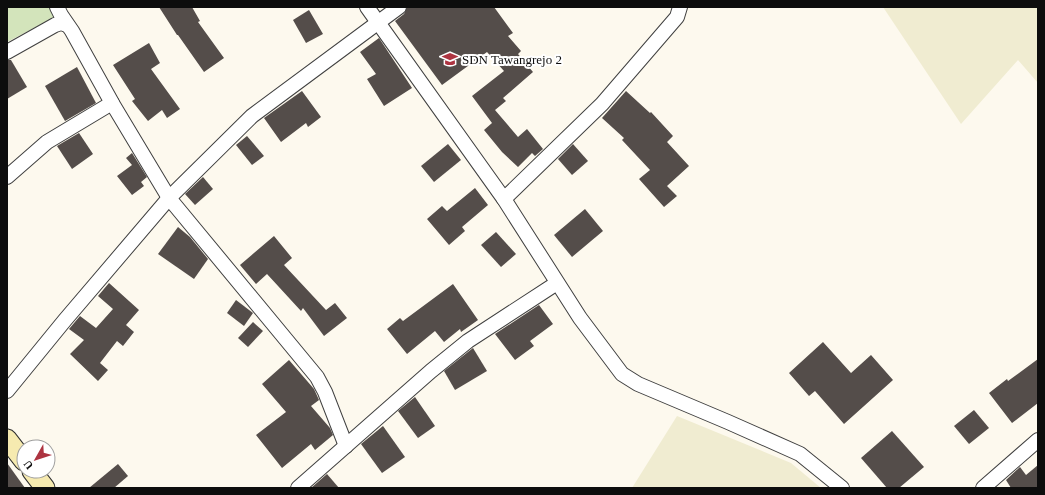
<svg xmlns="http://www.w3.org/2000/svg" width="1045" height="495" viewBox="0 0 1045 495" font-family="'Times New Roman',serif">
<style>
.farmland{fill:#f0ecd1}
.green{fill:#d3e4bb}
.building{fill:#544d4a}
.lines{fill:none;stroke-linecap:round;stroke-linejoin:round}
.minor-casing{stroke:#404040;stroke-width:16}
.secondary-casing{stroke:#2f2f2f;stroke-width:21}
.minor{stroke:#fff;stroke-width:14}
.secondary{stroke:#f6eab0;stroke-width:19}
.labels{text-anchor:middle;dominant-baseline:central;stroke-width:4;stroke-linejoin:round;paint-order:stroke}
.poi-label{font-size:13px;fill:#0d0d0d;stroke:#fff;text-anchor:start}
</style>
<rect width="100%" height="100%" fill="#fdf9ee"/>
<!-- farmland -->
<g class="farmland">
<polygon points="883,7 1038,7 1038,83 1018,60 961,124"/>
<polygon points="677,416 791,463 821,488 632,488"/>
</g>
<!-- green -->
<polygon class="green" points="7,7 51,7 55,17 7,42"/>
<!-- building -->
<g class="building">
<polygon points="159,7 192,7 200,21 198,22 224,58 204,72 178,35 177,35"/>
<polygon points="407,7 494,7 513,33 508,36 521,51 518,54 533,72 503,98 506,101 495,110 518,137 527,129 543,149 535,156 532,153 518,167 502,152 484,130 492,123 472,96 504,71 487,52 442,85 395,21 404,14"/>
<polygon points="309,10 323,34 306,43 293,20"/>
<polygon points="379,38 412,88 384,106 367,79 376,74 360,52"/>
<polygon points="149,43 160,63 151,69 180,109 167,118 162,110 148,121 132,101 135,99 113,65"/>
<polygon points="7,60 11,60 27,87 7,99"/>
<polygon points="77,67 96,103 65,121 45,86"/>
<polygon points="302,91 321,117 308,127 306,123 281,142 264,118"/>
<polygon points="626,91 650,113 651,112 673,136 667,142 689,166 667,186 677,196 664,207 639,179 650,170 622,140 624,138 602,118"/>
<polygon points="79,133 93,154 72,169 57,146"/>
<polygon points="247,136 264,156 252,165 236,145"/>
<polygon points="448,144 461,160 434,182 421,166"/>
<polygon points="573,144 588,161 572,175 558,159"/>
<polygon points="132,153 147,177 141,182 144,186 132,195 117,176 132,165 126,158"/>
<polygon points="203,177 213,189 195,205 185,194"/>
<polygon points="475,188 488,205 462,227 465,231 449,245 427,219 442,206 447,211"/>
<polygon points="585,209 603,231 572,257 554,235"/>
<polygon points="178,227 190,237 208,259 194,279 158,254"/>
<polygon points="496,232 516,254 501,267 481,245"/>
<polygon points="274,236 292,258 284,265 326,310 335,303 347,318 324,336 303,308 301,311 267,274 256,284 240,265"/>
<polygon points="109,283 139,310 126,325 134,332 123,346 117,341 100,363 108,370 98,381 70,354 84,340 69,329 80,316 96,328 113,309 98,296"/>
<polygon points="453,284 478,320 461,332 460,329 444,342 435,331 407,354 387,329 400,318 403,321"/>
<polygon points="236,300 253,313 244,326 227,313"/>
<polygon points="539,305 553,324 530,341 534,346 515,360 495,334"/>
<polygon points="253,322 263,331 248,347 238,338"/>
<polygon points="823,342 851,373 871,355 893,380 844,424 815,391 809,396 789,373"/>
<polygon points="473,348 487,371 455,390 444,371"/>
<polygon points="1038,359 1038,403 1012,423 989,393 1007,379 1008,381"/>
<polygon points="289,360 314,389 319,400 311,406 330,428 333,435 315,450 311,444 282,468 256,435 286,412 262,384"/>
<polygon points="415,397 435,426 418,438 398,411"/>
<polygon points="974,410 989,428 969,444 954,426"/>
<polygon points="383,426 405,457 382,473 361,444"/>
<polygon points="892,431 924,467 899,488 887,488 861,458"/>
<polygon points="7,463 25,488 7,488"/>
<polygon points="118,464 128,476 114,488 89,488"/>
<polygon points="1038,465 1038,488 1011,488 1006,480 1020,467 1026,475"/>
<polygon points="327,474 339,488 311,488"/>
</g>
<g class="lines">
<defs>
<g id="minor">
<polyline points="57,7 61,15 72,31 112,103 169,198 317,377 325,392 346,446"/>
<polyline points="367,7 504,199 580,318 622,374 638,384 728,422 800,454 842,488"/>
<polyline points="7,52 55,25 61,23 67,25"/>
<polyline points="7,177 47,142 112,103"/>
<polyline points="504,199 602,104 677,17 680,7"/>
<polyline points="7,391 65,320 169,198 252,116 399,7"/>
<polyline points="298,488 431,371 468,341 557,283"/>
<polyline points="983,488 1038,440"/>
</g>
<g id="secondary">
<polyline points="7,439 24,461"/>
<polyline points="32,471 45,488"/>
</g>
</defs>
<!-- minor casing -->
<use href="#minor" class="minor-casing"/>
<!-- secondary casing -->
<use href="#secondary" class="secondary-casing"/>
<!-- minor -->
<use href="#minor" class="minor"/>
<!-- secondary -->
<use href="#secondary" class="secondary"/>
</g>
<!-- icons -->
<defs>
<symbol id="school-bare" viewBox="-9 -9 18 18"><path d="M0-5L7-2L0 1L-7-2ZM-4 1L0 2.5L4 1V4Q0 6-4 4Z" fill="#ad3441" stroke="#fff" stroke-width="2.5" paint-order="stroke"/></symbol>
</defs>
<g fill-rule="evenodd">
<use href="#school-bare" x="439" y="48" width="22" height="22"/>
</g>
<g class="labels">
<!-- poi labels -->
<g class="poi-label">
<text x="462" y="59">SDN Tawangrejo 2</text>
</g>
</g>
<!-- border -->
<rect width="1045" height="495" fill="none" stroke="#0d0d0d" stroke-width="16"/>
<!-- north arrow -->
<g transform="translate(36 459) rotate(231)"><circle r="19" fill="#ffffff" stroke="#9e9e9e"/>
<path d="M0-3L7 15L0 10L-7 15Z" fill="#ad3441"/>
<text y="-6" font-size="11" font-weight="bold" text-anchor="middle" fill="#0d0d0d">U</text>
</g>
</svg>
